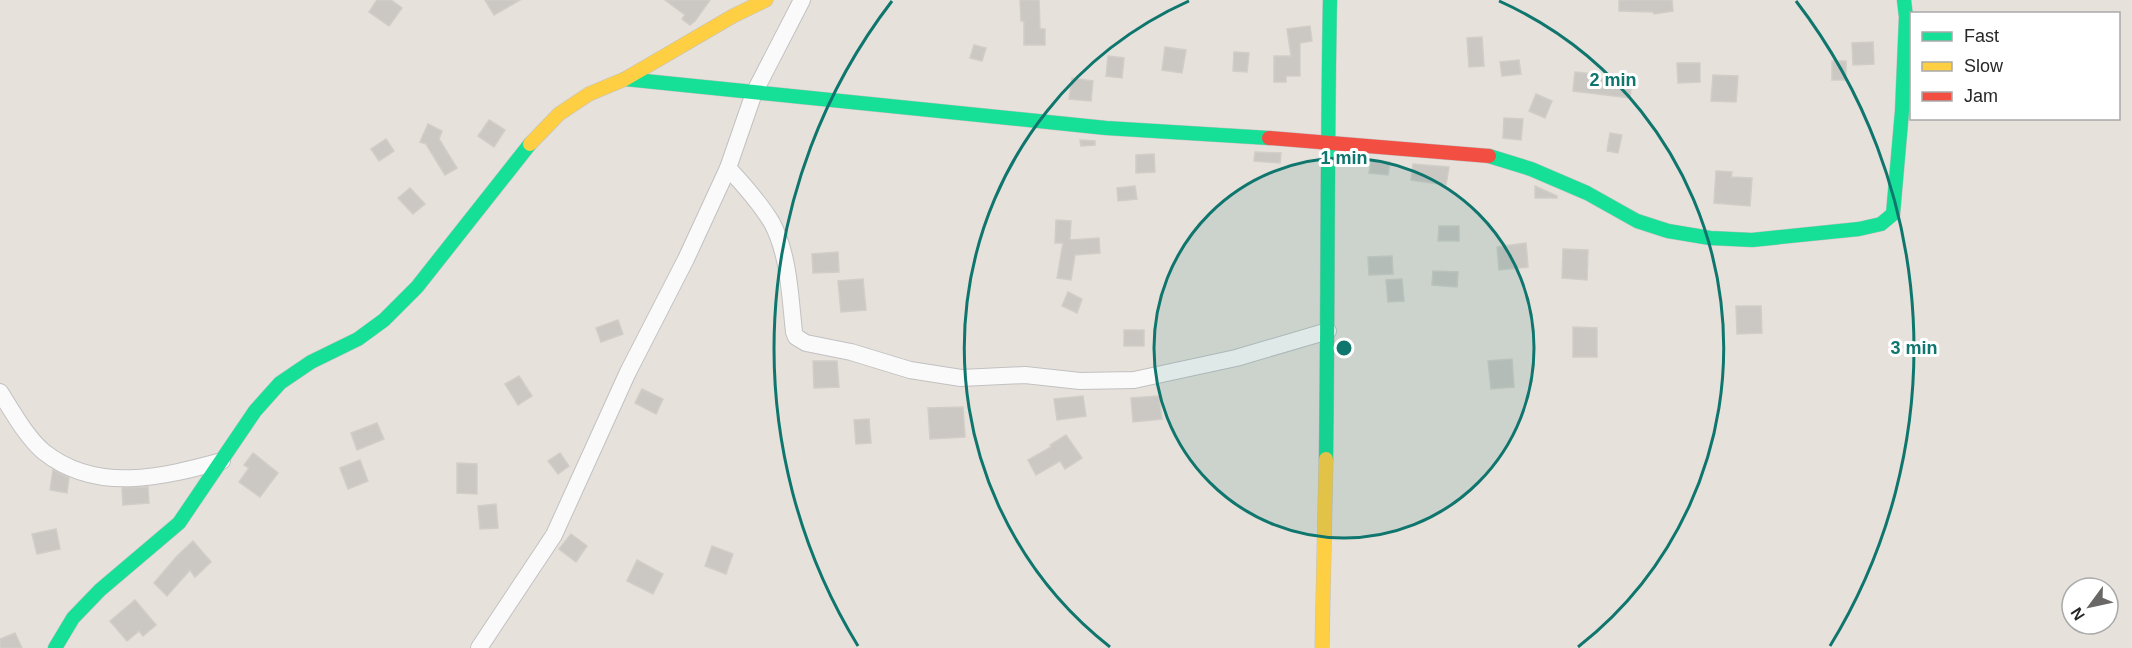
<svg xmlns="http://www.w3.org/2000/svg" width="2132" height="648" viewBox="0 0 2132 648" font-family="Arial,sans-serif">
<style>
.building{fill:#cbc7c3;stroke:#d1cdc7;stroke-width:1.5}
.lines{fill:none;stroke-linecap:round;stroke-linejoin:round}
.street-casing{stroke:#c2c1c2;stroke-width:18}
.fast-casing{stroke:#c2c1c2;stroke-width:15}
.slow-casing{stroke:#c2c1c2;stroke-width:15}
.jam-casing{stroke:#c2c1c2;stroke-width:15}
.street{stroke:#fbfafa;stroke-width:16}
.fast{stroke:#16e098;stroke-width:14}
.slow{stroke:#ffcf43;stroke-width:14}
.jam{stroke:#f24e42;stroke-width:14}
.ring{fill:none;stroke:#0f766e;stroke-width:3}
.centre{fill:#0f766e;stroke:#fff;stroke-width:3}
.ring-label{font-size:18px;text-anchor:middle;font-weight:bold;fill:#0f766e;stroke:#fff;stroke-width:6;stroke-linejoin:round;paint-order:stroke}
</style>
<rect width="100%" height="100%" fill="#e6e1db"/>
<!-- building -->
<g class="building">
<polygon points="377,0 391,0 402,8 389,26 369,12"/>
<polygon points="485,0 520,0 494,15"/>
<polygon points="665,0 710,0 695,21 690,25 682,19 685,15"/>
<polygon points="1020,0 1039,0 1040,29 1045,29 1045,45 1024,45 1024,21 1021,21"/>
<polygon points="1619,0 1672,0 1673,11 1654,14 1653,12 1619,11"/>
<polygon points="1310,26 1312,41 1300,43 1300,76 1286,76 1286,82 1274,82 1274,56 1291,56 1287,29"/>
<polygon points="1482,37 1484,66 1469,67 1467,38"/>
<polygon points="1873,42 1874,64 1853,65 1852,43"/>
<polygon points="974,45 986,48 982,61 970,58"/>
<polygon points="1165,47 1186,50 1182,73 1162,70"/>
<polygon points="1234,52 1249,53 1247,72 1233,71"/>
<polygon points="1108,56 1124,58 1122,78 1106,76"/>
<polygon points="1519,60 1521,74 1502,76 1500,62"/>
<rect x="1832" y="61" width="14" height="19"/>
<polygon points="1677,63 1700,63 1700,82 1678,83"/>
<polygon points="1575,72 1593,74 1593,77 1632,81 1630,98 1573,91"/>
<polygon points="1713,75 1738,76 1736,102 1711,101"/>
<polygon points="1072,78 1093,81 1091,101 1069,99"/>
<polygon points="1536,94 1552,101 1545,118 1529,111"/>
<polygon points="1504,118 1523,119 1521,140 1503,138"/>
<polygon points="489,120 505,130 494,147 478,136"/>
<polygon points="428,124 442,131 439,139 457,168 445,175 426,144 420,142"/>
<polygon points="1610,133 1622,135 1618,153 1607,151"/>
<polygon points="386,139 394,151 379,161 371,149"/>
<polygon points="1080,140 1095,141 1095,145 1081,146"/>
<polygon points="1255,152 1281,153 1280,163 1254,161"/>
<polygon points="1154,154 1155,172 1136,173 1136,155"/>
<polygon points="1371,160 1390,162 1388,175 1369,173"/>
<polygon points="1413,164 1449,167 1446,185 1411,180"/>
<polygon points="1716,171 1732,172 1731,177 1752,178 1750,206 1714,203"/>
<polygon points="1135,186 1137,199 1118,201 1117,188"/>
<polygon points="1535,186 1557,196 1557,198 1535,198"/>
<polygon points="410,188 425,204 413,214 398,198"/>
<polygon points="1056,220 1071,221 1070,240 1099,238 1100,253 1075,255 1071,280 1057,278 1063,243 1055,243"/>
<polygon points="1439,226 1459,226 1459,241 1438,241"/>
<polygon points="1526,243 1528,267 1499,270 1497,247"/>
<polygon points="1563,249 1588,250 1587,280 1562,278"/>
<polygon points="838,252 839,272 813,273 812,254"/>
<polygon points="1392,256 1393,274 1369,275 1368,257"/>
<polygon points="1433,271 1458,272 1457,287 1432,285"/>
<polygon points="863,279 866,310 841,312 838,281"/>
<polygon points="1402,279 1404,301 1388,302 1386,280"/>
<polygon points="1068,292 1082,299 1077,313 1062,306"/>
<polygon points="1736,306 1761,306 1762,333 1737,334"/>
<polygon points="618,320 623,334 601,342 596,328"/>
<polygon points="1573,327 1597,328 1597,357 1573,357"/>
<rect x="1124" y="330" width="20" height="16"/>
<polygon points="1512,359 1514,387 1491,389 1488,361"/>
<polygon points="813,361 837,361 839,387 814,388"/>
<polygon points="519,376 532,396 518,405 505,384"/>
<polygon points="642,389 663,399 656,414 635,403"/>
<polygon points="1083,396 1086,416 1057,420 1054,399"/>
<polygon points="1159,396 1162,419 1133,422 1131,398"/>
<polygon points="963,407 965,437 930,439 928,408"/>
<polygon points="869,419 871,443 856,444 854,420"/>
<polygon points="377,423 384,439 357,450 351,433"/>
<polygon points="1066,435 1082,458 1065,469 1060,461 1036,475 1028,460 1051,447 1050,445"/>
<polygon points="253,453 278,473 260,497 239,482 249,468 244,465"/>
<polygon points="560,453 569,466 558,474 548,461"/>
<polygon points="360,460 368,481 348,489 340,468"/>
<polygon points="457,463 477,464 477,494 457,493"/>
<polygon points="53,470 69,478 67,493 50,490"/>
<polygon points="148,487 149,503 123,505 122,488"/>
<polygon points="496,504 498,528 480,529 478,506"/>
<polygon points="56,529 60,549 37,554 32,534"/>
<polygon points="571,534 587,546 576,562 559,549"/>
<polygon points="193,541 211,562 195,577 190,570 167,596 154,583 177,556"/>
<polygon points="712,546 733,554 726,574 705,566"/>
<polygon points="637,560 663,574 653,594 627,581"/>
<polygon points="135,600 156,625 143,636 139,631 127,641 110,621"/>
<polygon points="15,633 22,648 0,648 0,639"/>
</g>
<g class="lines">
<defs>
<g id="street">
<path d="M728 168C744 185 760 203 772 223 789 255 790 296 794 332L796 337 806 343 851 352 910 370 961 378 1025 375 1080 381 1134 380 1236 358 1328 331"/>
<path d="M0 392C12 411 27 438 44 452 97 494 163 477 222 461"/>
<polyline points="479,648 554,535 628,372 686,259 728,168 754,93 802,0"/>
</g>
<g id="fast">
<polyline points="625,79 1106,128 1269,138"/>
<polyline points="1489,156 1531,169 1587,193 1637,221 1668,231 1710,238 1752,240 1859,229 1881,224 1893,214 1902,111 1906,17 1904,0"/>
<path d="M1326 459C1328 306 1327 153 1330 0"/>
<polyline points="55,648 73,618 100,590 179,523 255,411 280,383 311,362 358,339 384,320 417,287 530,144"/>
</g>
<g id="slow">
<polyline points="530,144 559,114 589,94 625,79 733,16 766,0"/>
<polyline points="1322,648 1326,459"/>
</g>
<polyline id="jam" points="1269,138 1489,156"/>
</defs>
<!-- street casing -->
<use href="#street" class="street-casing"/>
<!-- fast casing -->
<use href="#fast" class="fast-casing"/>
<!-- slow casing -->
<use href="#slow" class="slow-casing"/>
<!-- jam casing -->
<use href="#jam" class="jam-casing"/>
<!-- street -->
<use href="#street" class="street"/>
<!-- fast -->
<use href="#fast" class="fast"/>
<!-- slow -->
<use href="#slow" class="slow"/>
<!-- jam -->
<use href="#jam" class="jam"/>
</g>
<!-- distance rings -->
<circle cx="1344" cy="348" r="190" fill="#0f766e" fill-opacity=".12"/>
<g class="ring">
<circle cx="1344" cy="348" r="190"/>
<path d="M1110 647A380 380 0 0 1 1189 1M1499 1A380 380 0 0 1 1578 647"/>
<path d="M858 646A570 570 0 0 1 892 1M1796 1A570 570 0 0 1 1830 646"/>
</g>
<circle cx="1344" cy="348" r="9" class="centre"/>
<g class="ring-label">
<text x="1613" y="86">2 min</text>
<text x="1344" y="164">1 min</text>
<text x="1914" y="354">3 min</text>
</g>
<!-- legend -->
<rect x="1910" y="12" width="210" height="108" fill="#ffffff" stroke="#a9a9a9" stroke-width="1.5"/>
<rect x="1922" y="32" width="30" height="9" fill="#16e098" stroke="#a9a9a9" stroke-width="1.5"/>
<text x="1964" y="42" font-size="18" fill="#272727">Fast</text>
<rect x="1922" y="62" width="30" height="9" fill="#ffcf43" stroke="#a9a9a9" stroke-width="1.5"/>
<text x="1964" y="72" font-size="18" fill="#272727">Slow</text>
<rect x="1922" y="92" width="30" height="9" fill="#f24e42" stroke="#a9a9a9" stroke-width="1.5"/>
<text x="1964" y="102" font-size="18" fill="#272727">Jam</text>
<!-- north arrow -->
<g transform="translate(2090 606) rotate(237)"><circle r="28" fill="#ffffff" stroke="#a9a9a9" stroke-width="1.5"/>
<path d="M0-4.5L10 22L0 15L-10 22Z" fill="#6a6866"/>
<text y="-9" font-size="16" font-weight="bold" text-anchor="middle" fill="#272727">N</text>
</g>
</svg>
